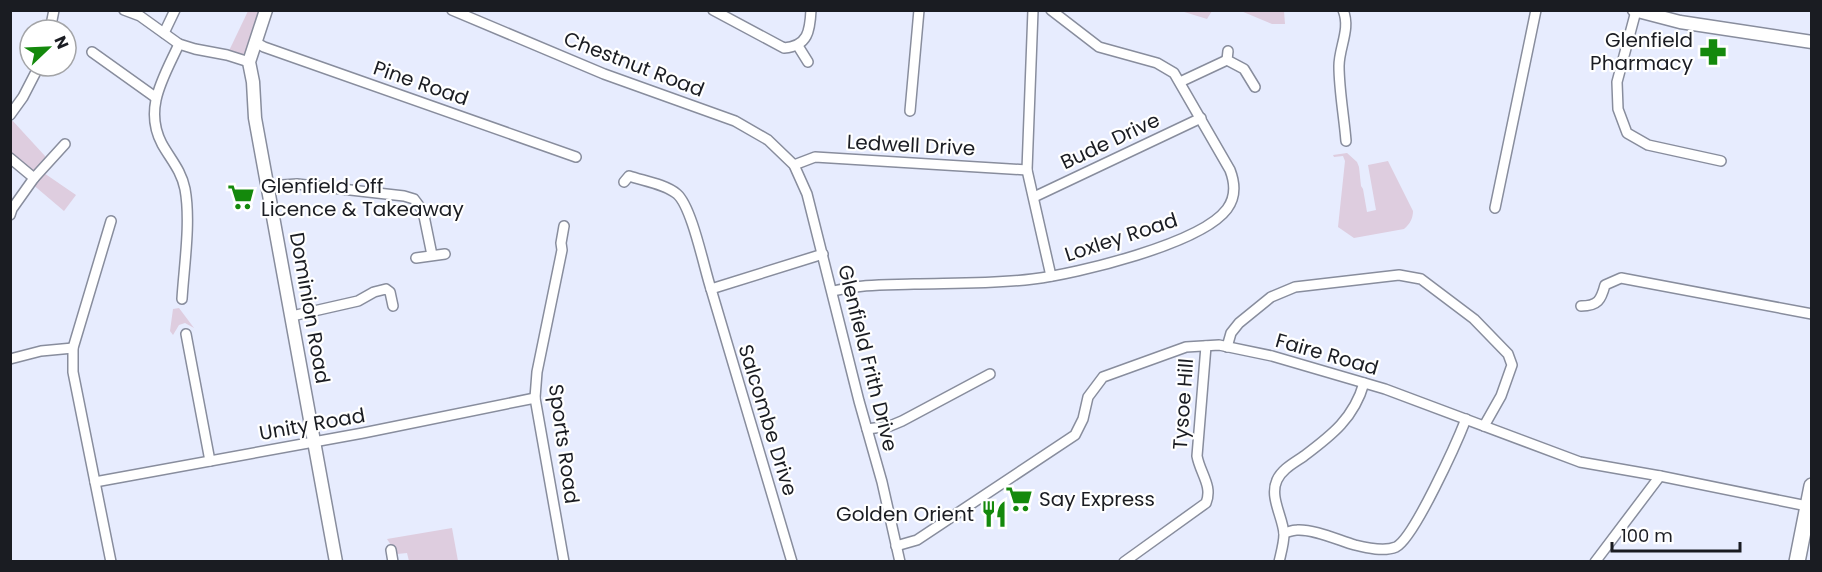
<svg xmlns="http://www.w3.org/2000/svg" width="1822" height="572" viewBox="0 0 1822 572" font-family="Poppins,sans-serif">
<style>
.green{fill:#decddf}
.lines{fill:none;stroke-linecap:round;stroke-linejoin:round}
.minor-casing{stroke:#888d9d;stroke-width:12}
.tertiary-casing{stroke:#888d9d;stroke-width:15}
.trunk-casing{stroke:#888d9d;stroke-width:18}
.minor{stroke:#fff;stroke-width:9}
.tertiary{stroke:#fff;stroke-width:12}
.trunk{stroke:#fff;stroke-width:15}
.labels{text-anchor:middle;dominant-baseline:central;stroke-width:4.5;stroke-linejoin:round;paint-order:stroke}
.poi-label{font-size:20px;fill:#1a1c22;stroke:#fff;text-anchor:end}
.street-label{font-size:20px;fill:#1a1c22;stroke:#fff}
</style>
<rect width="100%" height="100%" fill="#e7ecfe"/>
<!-- green -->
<g class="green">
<polygon points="248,11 266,11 249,62 227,55"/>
<polygon points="1181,11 1212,11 1207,19"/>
<polygon points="1241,11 1284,11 1285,24 1272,24"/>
<polygon points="11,119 45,156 48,163 41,171 76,195 64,211 31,183 34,178 11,158"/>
<path d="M1347 153 1357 162 1359 167 1361 186 1363 189 1367 212 1376 210 1368 165 1388 161 1413 211C1413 218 1410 224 1404 229L1354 238 1338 227 1345 161 1343 156 1334 157 1333 155Z"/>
<polygon points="179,308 194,328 185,323 179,325 173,335 170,331 173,309"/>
<polygon points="452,528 458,561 409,561 407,553 397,554 387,539"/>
</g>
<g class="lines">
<defs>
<g id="minor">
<polyline points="124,10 140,16 179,44 195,49 227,55 249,62"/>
<polyline points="452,10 604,74 735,121 768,140 794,165 807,194 859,401 882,482 900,562"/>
<path d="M713 10 784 48C808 46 810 31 811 10"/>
<polyline points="1033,10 1027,170 1051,276"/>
<path d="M1343 10C1351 29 1339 47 1339 66 1339 90 1344 116 1346 141"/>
<polyline points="1636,11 1617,82 1618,109 1627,133 1648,145 1721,161"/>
<polyline points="50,30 54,10"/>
<polyline points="164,33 175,10"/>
<polyline points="255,42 264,47 576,157"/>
<path d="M179 44C164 77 143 108 162 144 171 160 181 170 185 189 191 222 184 266 182 299"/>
<polyline points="798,46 808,62"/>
<polyline points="1228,51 1227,60 1244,69 1255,87"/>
<polyline points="92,52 155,97"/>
<polyline points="1180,82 1227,60"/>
<polyline points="910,111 919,10"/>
<polyline points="10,115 23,97 39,66"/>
<polyline points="10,158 34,178"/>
<polyline points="794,165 815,157 1027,170"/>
<path d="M624 182 629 176C644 181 665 184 677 194 692 207 704 268 711 289"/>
<polyline points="268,186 297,184 404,196 414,199 423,211 432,255"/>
<polyline points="1034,197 1201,118"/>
<polyline points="1495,208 1536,10"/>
<polyline points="10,215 12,209 34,178 65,144"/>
<polyline points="111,221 73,348 73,372 111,562"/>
<polyline points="564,226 561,243 562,250 537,372 535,398 564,562"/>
<polyline points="416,258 445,254"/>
<path d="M833 291C862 284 885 285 914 284 953 283 994 284 1033 279 1076 274 1201 244 1227 209 1236 197 1235 183 1230 170L1174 73 1157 63 1099 47 1051 10"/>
<path d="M1581 306C1598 306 1601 300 1605 285L1621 278 1812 314"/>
<polyline points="292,316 358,301 374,292 386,289 390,292 393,306"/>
<polyline points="186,334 210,461"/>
<polyline points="1227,347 1231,333 1239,323 1271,297 1295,287 1399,275 1421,279 1474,319 1508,354 1512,365 1501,396 1484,426"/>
<polyline points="10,359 41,351 73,348"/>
<polyline points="867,429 890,426 902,421 990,374"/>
<polyline points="95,482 363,433 535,398"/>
<path d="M1284 533C1288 532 1293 530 1297 530 1314 529 1338 540 1355 545 1367 548 1384 552 1396 547 1414 538 1457 442 1466 419"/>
<polyline points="896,546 917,540 1075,435 1083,419 1088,397 1103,377 1186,347 1219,345 1272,356 1385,389 1580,462 1660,476 1807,506"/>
<polyline points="391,550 393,562"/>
<polyline points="792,562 711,289 823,254"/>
<path d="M1124 562 1206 503C1213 486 1200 473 1197 456L1206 346"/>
<path d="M1279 562C1281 553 1284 543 1284 534 1283 517 1269 497 1277 480 1282 469 1294 463 1304 456 1332 435 1354 418 1364 383"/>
<polyline points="1595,562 1660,476"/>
</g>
<g id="tertiary">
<polyline points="266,10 249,62 253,82 255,118 336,562"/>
<polyline points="1634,10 1680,22 1812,42"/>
</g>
<polyline id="trunk" points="1797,562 1812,486"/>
</defs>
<!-- minor casing -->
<use href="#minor" class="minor-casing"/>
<!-- tertiary casing -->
<use href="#tertiary" class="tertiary-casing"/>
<!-- trunk casing -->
<use href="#trunk" class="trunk-casing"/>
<!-- minor -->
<use href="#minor" class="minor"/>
<!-- tertiary -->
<use href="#tertiary" class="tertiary"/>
<!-- trunk -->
<use href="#trunk" class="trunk"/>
</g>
<!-- icons -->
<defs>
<symbol id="pharmacy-bare" viewBox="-9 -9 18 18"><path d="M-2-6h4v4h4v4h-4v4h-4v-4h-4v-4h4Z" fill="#14890c" stroke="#fff" stroke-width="2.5" paint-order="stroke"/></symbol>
<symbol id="supermarket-bare" viewBox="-9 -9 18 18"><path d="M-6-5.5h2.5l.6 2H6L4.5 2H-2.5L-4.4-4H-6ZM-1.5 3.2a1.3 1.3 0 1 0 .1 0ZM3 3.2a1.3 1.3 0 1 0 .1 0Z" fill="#14890c" stroke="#fff" stroke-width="2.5" paint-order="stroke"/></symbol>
<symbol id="restaurant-bare" viewBox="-9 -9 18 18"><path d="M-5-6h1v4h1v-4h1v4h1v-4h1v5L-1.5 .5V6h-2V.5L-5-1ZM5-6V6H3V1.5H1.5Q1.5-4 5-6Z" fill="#14890c" stroke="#fff" stroke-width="2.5" paint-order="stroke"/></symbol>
</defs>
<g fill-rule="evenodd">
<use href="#pharmacy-bare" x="1694" y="33" width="38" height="38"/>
<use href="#supermarket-bare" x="222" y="178" width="38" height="38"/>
<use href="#supermarket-bare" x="1000" y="480" width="38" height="38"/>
<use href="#restaurant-bare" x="975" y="495" width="38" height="38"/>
</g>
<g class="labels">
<!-- poi labels -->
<g class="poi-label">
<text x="1693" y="40">Glenfield<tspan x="1693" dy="23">Pharmacy</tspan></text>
<text x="261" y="186" text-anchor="start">Glenfield Off<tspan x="261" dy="23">Licence &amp; Takeaway</tspan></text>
<text x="1039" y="499" text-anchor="start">Say Express</text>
<text x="974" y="514">Golden Orient</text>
</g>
<!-- street labels -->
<g class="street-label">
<text transform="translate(634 64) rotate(21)">Chestnut Road</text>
<text transform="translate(421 83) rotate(19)">Pine Road</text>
<text transform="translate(1110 141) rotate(-25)">Bude Drive</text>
<text transform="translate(911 145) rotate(3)">Ledwell Drive</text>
<text transform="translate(1121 237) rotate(-18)">Loxley Road</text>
<text transform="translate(310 308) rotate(80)">Dominion Road</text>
<text transform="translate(1327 354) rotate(16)">Faire Road</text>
<text transform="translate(868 358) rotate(76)">Glenfield Frith Drive</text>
<text transform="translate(1183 404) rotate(-86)">Tysoe Hill</text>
<text transform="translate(768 420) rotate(73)">Salcombe Drive</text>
<text transform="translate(312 424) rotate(-10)">Unity Road</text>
<text transform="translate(564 444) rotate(82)">Sports Road</text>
</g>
</g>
<!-- border -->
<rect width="1822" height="572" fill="none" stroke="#1a1c22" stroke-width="24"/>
<!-- north arrow -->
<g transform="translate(48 48) rotate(67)"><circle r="28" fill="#ffffff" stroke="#a3a4a7" stroke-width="1.5"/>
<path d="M0-4.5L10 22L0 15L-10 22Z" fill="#14890c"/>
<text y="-9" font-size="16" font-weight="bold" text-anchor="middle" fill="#1a1c22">N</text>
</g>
<!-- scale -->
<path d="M1612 542v9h128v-9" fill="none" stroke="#1a1c22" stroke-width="3"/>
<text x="1621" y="542" font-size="18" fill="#1a1c22" stroke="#ffffff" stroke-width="4.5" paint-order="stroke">100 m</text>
</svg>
